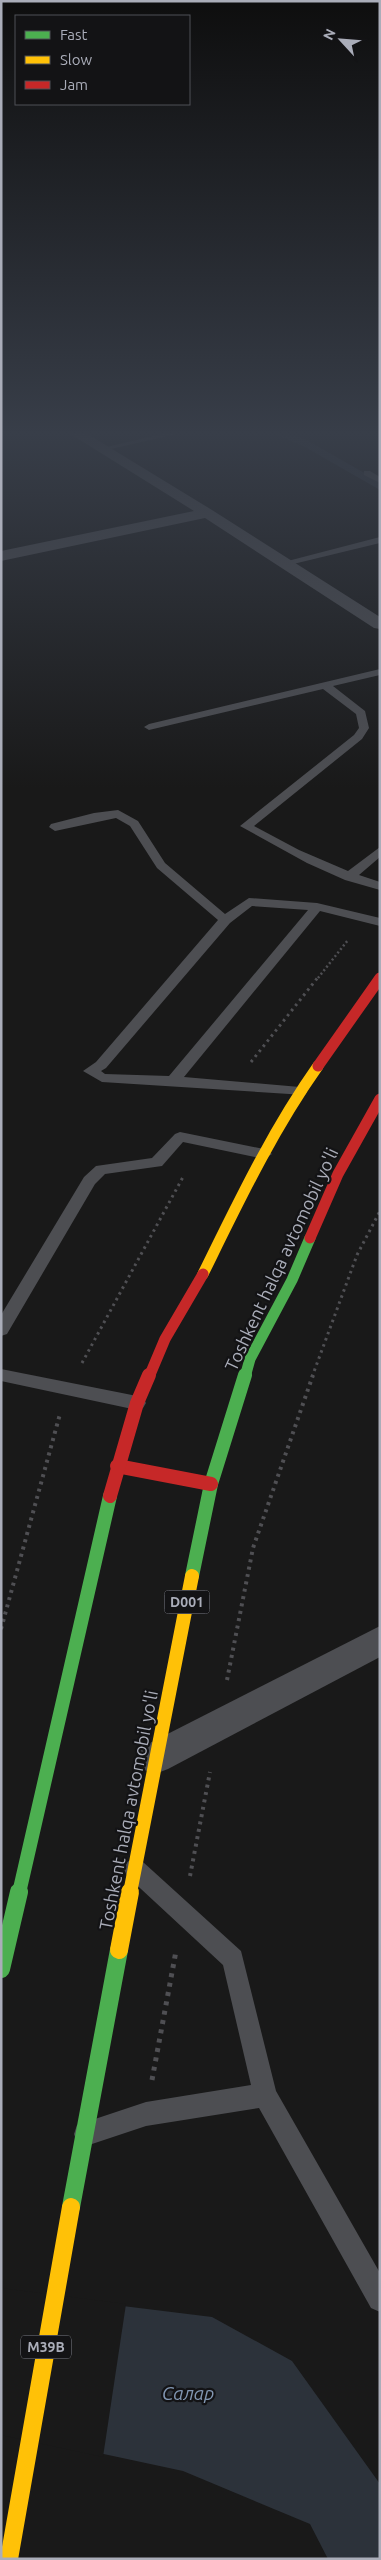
<svg xmlns="http://www.w3.org/2000/svg" width="381" height="2560" viewBox="0 0 381 2560" font-family="Ubuntu,sans-serif">
<style>
.water{fill:#2c323a}
.pier{fill:#191919}
.lines{fill:none;stroke-linecap:round;stroke-linejoin:round}
.stream{stroke:#2c323a;stroke-width:7}
.path-far3{stroke:#4f4f53;stroke-width:2.5;stroke-dasharray:2 2.5;stroke-linecap:butt}
.path-far2{stroke:#4f4f53;stroke-width:3;stroke-dasharray:2.5 4;stroke-linecap:butt}
.path-far1{stroke:#4f4f53;stroke-width:4;stroke-dasharray:3 4.5;stroke-linecap:butt}
.path{stroke:#4f4f53;stroke-width:5;stroke-dasharray:4 5.5;stroke-linecap:butt}
.lane{fill:#4d4e52;fill-rule:evenodd}
.street{fill:#4d4e52;fill-rule:evenodd}
.fast-far2{stroke:#4caf50;stroke-width:11}
.fast-far1{stroke:#4caf50;stroke-width:14}
.fast{stroke:#4caf50;stroke-width:18}
.slow-far2{stroke:#ffc107;stroke-width:11}
.slow-far1{stroke:#ffc107;stroke-width:14}
.slow{stroke:#ffc107;stroke-width:18}
.jam-far1{stroke:#c62828;stroke-width:11}
.jam{stroke:#c62828;stroke-width:14}
.labels{text-anchor:middle;dominant-baseline:central;stroke-width:4.5;stroke-linejoin:round;paint-order:stroke}
.shield{fill:#131315;stroke:#7d7f88;stroke-width:1}
.shield-label{font-size:14px;font-weight:bold;fill:#aaadb9}
.near-street-label{font-size:18px;fill:#aaadb9;stroke:#131315}
.near-water-label{font-size:19px;font-style:italic;fill:#8297b3;stroke:#131315}
</style>
<rect width="100%" height="100%" fill="#191919"/>
<!-- water -->
<polygon class="water" points="1,2291 212,2317 292,2361 380,2484 380,2559 328,2559 310,2524 183,2471 1,2432"/>
<!-- pier -->
<polygon class="pier" points="1,2288 126,2304 103,2457 1,2435"/>
<g class="lines">
<!-- stream -->
<polyline class="stream" points="274,430 305,443 380,486"/>
<!-- path-far3 -->
<polyline class="path-far3" points="318,978 348,940"/>
<!-- path-far2 -->
<g class="path-far2">
<polyline points="251,1062 319,976"/>
<polyline points="82,1363 183,1177"/>
<polyline points="312,1377 357,1255 380,1211"/>
</g>
<!-- path-far1 -->
<g class="path-far1">
<polyline points="1,1629 60,1414"/>
<polyline points="227,1680 253,1548 313,1375"/>
<polyline points="190,1876 210,1772"/>
</g>
<!-- path -->
<polyline class="path" points="152,2080 176,1951"/>
<!-- lane -->
<g class="lane">
<polygon points="179,430 194,430 102,451 98,449"/>
<polygon points="364,471 370,471 380,477 380,483 364,475"/>
<polygon points="380,537 380,543 285,566 280,563"/>
<polygon points="380,669 380,675 333,686 365,711 369,728 362,739 254,826 299,850 348,871 380,847 380,857 359,875 380,882 380,890 345,880 307,863 240,826 354,735 359,728 356,714 323,689 149,730 144,727 149,724"/>
<path d="M118 810 138 821 165 863 225 914 249 898 317 903 380 918V926L320 911 184 1077 300 1087 307 1092 305 1095 102 1082 83 1071 96 1062 218 920 157 868 130 826 116 818 55 831 49 827 51 824 94 813ZM252 906 308 910 169 1076 105 1074 101 1071 106 1068 230 923Z"/>
<polygon points="180,1132 264,1149 272,1154 264,1159 183,1142 162,1166 105,1174 95,1184 7,1334 1,1336 1,1315 84,1177 96,1166 152,1158 175,1134"/>
<polygon points="1,1369 137,1396 143,1398 146,1403 143,1408 137,1410 1,1381"/>
<polygon points="135,1858 143,1862 241,1951 276,2091 380,2273 380,2312 371,2308 259,2108 146,2126 86,2146 77,2143 74,2134 77,2125 146,2102 251,2085 223,1965 127,1876 124,1869 127,1862"/>
</g>
<!-- street -->
<g class="street">
<polygon points="64,430 81,430 212,510 380,617 380,629 374,628 205,518 1,561 1,551 194,511"/>
<polygon points="380,1626 380,1657 168,1769 155,1774 142,1769 137,1758 142,1747"/>
</g>
<!-- fast-far2 -->
<polyline class="fast-far2" points="245,1377 250,1359 292,1280 310,1238"/>
<!-- fast-far1 -->
<g class="fast-far1">
<polyline points="192,1576 211,1484 245,1375"/>
<polyline points="19,1893 110,1496"/>
</g>
<!-- fast -->
<g class="fast">
<polyline points="1,1969 19,1892"/>
<polyline points="71,2207 119,1950"/>
</g>
<!-- slow-far2 -->
<path class="slow-far2" d="M203 1274C238 1203 272 1131 318 1066"/>
<!-- slow-far1 -->
<polyline class="slow-far1" points="130,1893 192,1576"/>
<!-- slow -->
<g class="slow">
<polyline points="119,1950 130,1892"/>
<polyline points="9,2559 71,2207"/>
</g>
<!-- jam-far1 -->
<g class="jam-far1">
<polyline points="318,1066 380,978"/>
<polyline points="310,1238 338,1174 380,1099"/>
<polyline points="149,1377 165,1339 203,1274"/>
</g>
<!-- jam -->
<g class="jam">
<polyline points="117,1466 211,1484"/>
<polyline points="110,1496 137,1403 149,1375"/>
</g>
</g>
<!-- sky -->
<linearGradient id="sky" x2="0" y2="1"><stop stop-color="#0e0e0e"/><stop offset="0.55" stop-color="#383e49"/><stop offset="1" stop-color="#383e49" stop-opacity="0"/></linearGradient>
<rect width="381" height="788" fill="url(#sky)"/>
<g class="labels">
<!-- shield labels -->
<g class="shield">
<rect x="164.5" y="1590.5" width="45" height="23" rx="4"/>
<rect x="21" y="2335.5" width="50" height="23" rx="4"/>
</g>
<g class="shield-label">
<text x="187" y="1602">D001</text>
<text x="46" y="2347">M39B</text>
</g>
<!-- near-street labels -->
<g class="near-street-label">
<text transform="translate(281 1259) rotate(-65)">Toshkent halqa avtomobil yo'li</text>
<text transform="translate(128 1810) rotate(-79)">Toshkent halqa avtomobil yo'li</text>
</g>
<!-- near-water labels -->
<g class="near-water-label">
<text x="188" y="2393">Салар</text>
</g>
</g>
<!-- border -->
<rect width="381" height="2560" fill="none" stroke="#aaadb9" stroke-width="5"/>
<!-- legend -->
<rect x="15" y="15" width="175" height="90" fill="#131315" stroke="#4f5157"/>
<rect x="25" y="31" width="25" height="8" fill="#4caf50" stroke="#4f5157"/>
<text x="60" y="40" font-size="15" fill="#aaadb9">Fast</text>
<rect x="25" y="56" width="25" height="8" fill="#ffc107" stroke="#4f5157"/>
<text x="60" y="65" font-size="15" fill="#aaadb9">Slow</text>
<rect x="25" y="81" width="25" height="8" fill="#c62828" stroke="#4f5157"/>
<text x="60" y="90" font-size="15" fill="#aaadb9">Jam</text>
<!-- north arrow -->
<g transform="translate(341 40) rotate(296)" stroke="#131315" stroke-width="4" paint-order="stroke">
<path d="M0-4L9 19L0 12L-9 19Z" fill="#aaadb9"/>
<text y="-8" font-size="14" font-weight="bold" text-anchor="middle" fill="#aaadb9">N</text>
</g>
</svg>
